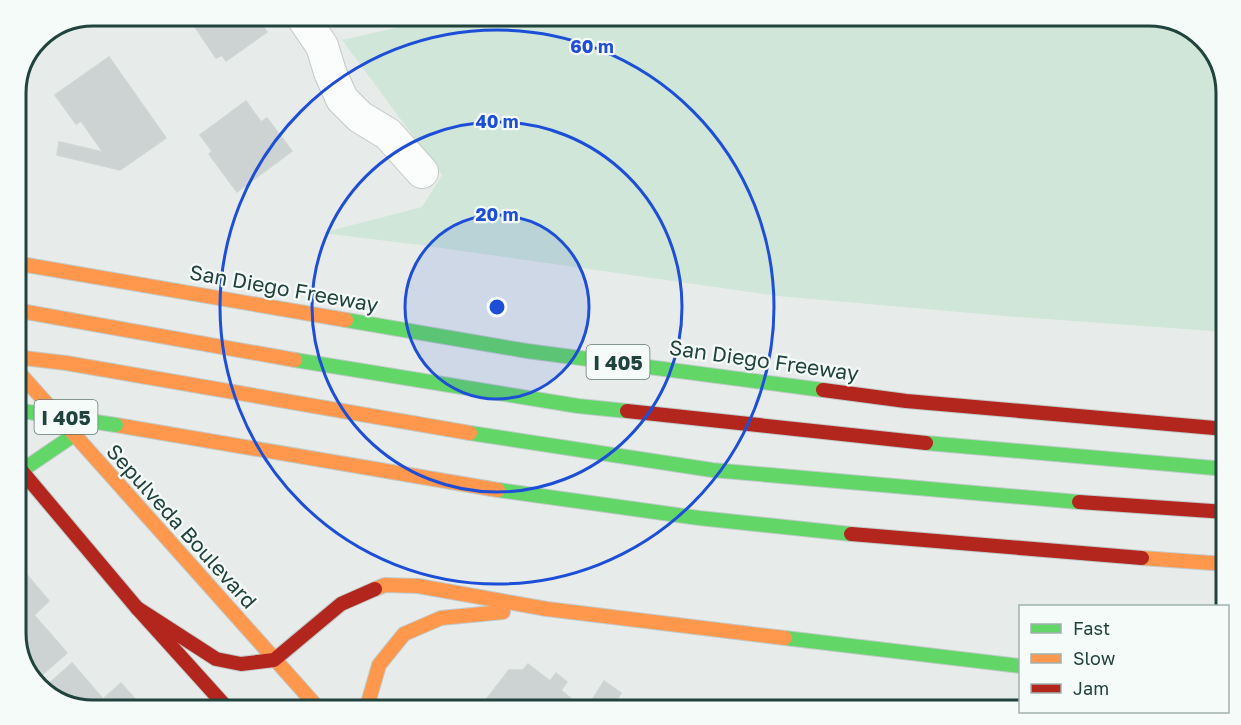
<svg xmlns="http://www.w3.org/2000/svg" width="1241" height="725" viewBox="0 0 1241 725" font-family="'Golos Text',sans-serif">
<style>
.green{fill:#cfe6d8}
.building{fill:#cdd3d2;stroke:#cfd5d3;stroke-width:1.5}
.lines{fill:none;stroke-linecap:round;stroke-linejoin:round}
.street-casing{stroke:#c4c9c7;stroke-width:34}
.fast-casing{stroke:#c1cbca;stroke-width:16}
.slow-casing{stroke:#c1cbca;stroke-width:16}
.jam-casing{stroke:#c1cbca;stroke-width:16}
.street{stroke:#fbfcfc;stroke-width:32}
.fast{stroke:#63d668;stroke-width:14}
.slow{stroke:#ff974d;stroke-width:14}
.jam{stroke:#b3261e;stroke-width:14}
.fast-bridge-casing{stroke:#c1cbca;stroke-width:16;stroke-linecap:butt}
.fast-bridge{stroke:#63d668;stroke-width:14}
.ring{fill:none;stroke:#1d4ed8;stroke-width:3}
.labels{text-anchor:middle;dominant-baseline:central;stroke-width:4.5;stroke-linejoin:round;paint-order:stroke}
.shield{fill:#f5fbf9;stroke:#617a75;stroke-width:1.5}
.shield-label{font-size:20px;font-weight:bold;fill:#21433d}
.street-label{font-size:21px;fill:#21433d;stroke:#f5fbf9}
.rim{fill:none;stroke:#21433d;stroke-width:3}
.centre{fill:#1d4ed8;stroke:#f5fbf9;stroke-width:3}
.ring-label{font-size:18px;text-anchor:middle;font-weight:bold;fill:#1d4ed8;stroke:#f5fbf9;stroke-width:4.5;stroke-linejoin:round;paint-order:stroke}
</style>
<rect width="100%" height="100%" fill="#e7ecea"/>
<!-- green -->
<polygon class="green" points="444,15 1148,15 1187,26 1215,54 1226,88 1226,332 1005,316 778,296 420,245 322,233 422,207 442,175 342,40 444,17"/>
<!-- building -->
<g class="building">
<polygon points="187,15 255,15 267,32 226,61 222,55 216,58"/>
<polygon points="109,57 166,138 120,170 57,155 59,142 103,152 81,121 76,124 55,95"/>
<polygon points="246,101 261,122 267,118 292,151 237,192 209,154 212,151 200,135"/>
<polygon points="27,575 49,601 34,615 67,653 35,681 26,671 15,637 15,585"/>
<polygon points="72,663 103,699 121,683 143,708 140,710 93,710 54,699 43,689"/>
<polygon points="528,664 550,681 556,673 567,682 561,690 575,702 569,710 478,710 509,670 523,670"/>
<polygon points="604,681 621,693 611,710 586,710"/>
</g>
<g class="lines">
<defs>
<polyline id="street" points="301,15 322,46 330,72 342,99 360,117 388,134 422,172"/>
<g id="fast">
<polyline points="346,320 527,351 823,390"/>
<polyline points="295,360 578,406 627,411"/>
<polyline points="470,433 712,470 1079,502"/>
<polyline points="926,443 1226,469"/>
<polyline points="15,475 74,435"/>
<polyline points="498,490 699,518 851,534"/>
<polyline points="785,638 1020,666"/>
</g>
<g id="slow">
<polyline points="15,263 346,320"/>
<polyline points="15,310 295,360"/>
<polyline points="15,357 66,363 470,433"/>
<polyline points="15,368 320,710"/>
<polyline points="116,425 498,490"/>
<polyline points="1142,558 1226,564"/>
<polyline points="375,589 385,585 418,586 547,609 785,638"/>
<polyline points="366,710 379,665 404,634 441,618 503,612"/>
</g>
<g id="jam">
<polyline points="823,390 906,401 1226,429"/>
<polyline points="627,411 926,443"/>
<polyline points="15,463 137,608 229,710"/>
<polyline points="1079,502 1226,512"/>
<polyline points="851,534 1142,558"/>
<polyline points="137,608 216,659 241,664 274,660 341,604 375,589"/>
</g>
</defs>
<!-- street casing -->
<use href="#street" class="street-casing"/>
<!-- fast casing -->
<use href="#fast" class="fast-casing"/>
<!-- slow casing -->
<use href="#slow" class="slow-casing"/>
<!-- jam casing -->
<use href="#jam" class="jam-casing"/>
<!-- street -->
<use href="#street" class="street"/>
<!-- fast -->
<use href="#fast" class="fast"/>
<!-- slow -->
<use href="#slow" class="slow"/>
<!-- jam -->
<use href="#jam" class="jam"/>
<defs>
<polyline id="fast-bridge" points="15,410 116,425"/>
</defs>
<!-- fast-bridge casing -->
<use href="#fast-bridge" class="fast-bridge-casing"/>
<!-- fast-bridge -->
<use href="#fast-bridge" class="fast-bridge"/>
</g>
<!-- distance rings -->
<circle cx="497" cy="307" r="92" fill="#1d4ed8" fill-opacity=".12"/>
<g class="ring">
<circle cx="497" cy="307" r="92"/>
<circle cx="497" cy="307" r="185"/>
<circle cx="497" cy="307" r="277"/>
</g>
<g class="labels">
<!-- shield labels -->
<g class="shield">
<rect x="586.5" y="345" width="63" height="34" rx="4.5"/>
<rect x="34.5" y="400" width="63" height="34" rx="4.5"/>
</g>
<g class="shield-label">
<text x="618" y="362">I 405</text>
<text x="66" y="417">I 405</text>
</g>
<!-- street labels -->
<g class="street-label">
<text transform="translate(284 288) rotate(10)">San Diego Freeway</text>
<text transform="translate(764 360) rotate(8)">San Diego Freeway</text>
<text transform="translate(182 526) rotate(48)">Sepulveda Boulevard</text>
</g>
</g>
<!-- crop -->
<path d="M0 0H1241V725H0ZM93 26H1149A67 67 0 0 1 1216 93V633A67 67 0 0 1 1149 700H93A67 67 0 0 1 26 633V93A67 67 0 0 1 93 26Z" fill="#f5fbf9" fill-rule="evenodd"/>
<path class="rim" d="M93 26H1149A67 67 0 0 1 1216 93V633A67 67 0 0 1 1149 700H93A67 67 0 0 1 26 633V93A67 67 0 0 1 93 26Z"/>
<circle cx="497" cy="307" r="9" class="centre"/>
<g class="ring-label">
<text x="592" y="53">60 m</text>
<text x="497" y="128">40 m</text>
<text x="497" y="221">20 m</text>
</g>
<!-- legend -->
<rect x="1019" y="605" width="210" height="108" fill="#f5fbf9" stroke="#a0b1ae" stroke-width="1.5"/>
<rect x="1031" y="624" width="30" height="9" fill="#63d668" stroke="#a0b1ae" stroke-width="1.5"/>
<text x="1073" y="635" font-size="18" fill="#21433d">Fast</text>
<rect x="1031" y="654" width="30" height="9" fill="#ff974d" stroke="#a0b1ae" stroke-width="1.5"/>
<text x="1073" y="665" font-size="18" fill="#21433d">Slow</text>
<rect x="1031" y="684" width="30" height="9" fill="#b3261e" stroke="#a0b1ae" stroke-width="1.5"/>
<text x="1073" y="695" font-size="18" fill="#21433d">Jam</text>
</svg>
